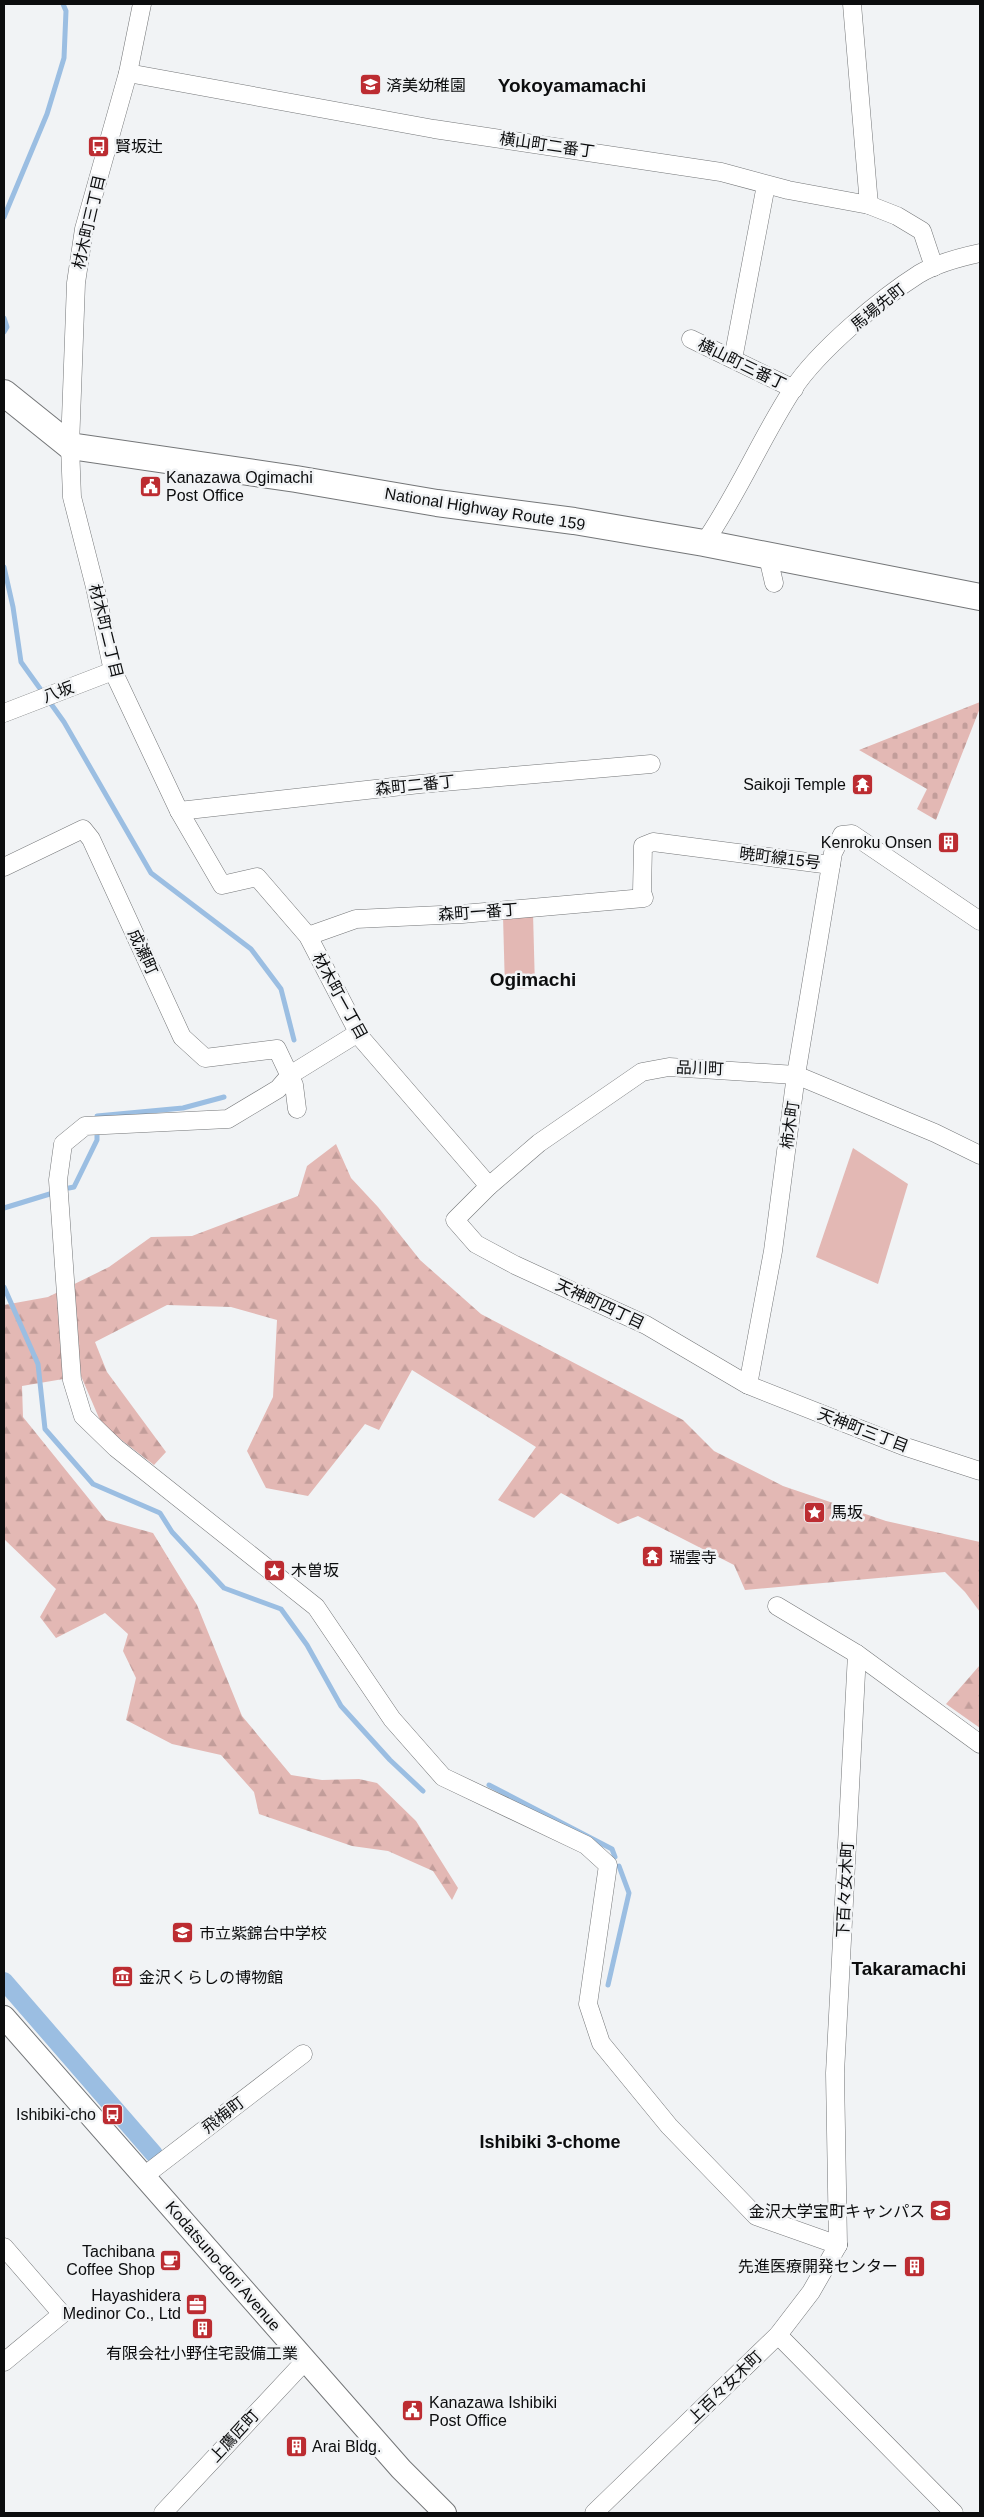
<svg xmlns="http://www.w3.org/2000/svg" width="984" height="2517" viewBox="0 0 984 2517" font-family="Helvetica,'Noto Sans JP',sans-serif">
<style>
.forest{fill:url(#forest-firs)}
.cemetery{fill:url(#cemetery-stones)}
.park{fill:#e3b8b4}
.lines{fill:none;stroke-linecap:round;stroke-linejoin:round}
.stream{stroke:#9bbee2;stroke-width:5}
.canal{stroke:#9bbee2;stroke-width:18}
.minor-casing{stroke:#747678;stroke-width:19}
.major-casing{stroke:#747678;stroke-width:24}
.highway-casing{stroke:#747678;stroke-width:28}
.minor{stroke:#fff;stroke-width:18}
.major{stroke:#fff;stroke-width:22}
.highway{stroke:#fff;stroke-width:26}
.labels{text-anchor:middle;dominant-baseline:central;stroke-width:5;stroke-linejoin:round;paint-order:stroke}
.poi-label{font-size:16px;fill:#0c0d0e;stroke:#f1f3f5;text-anchor:start}
.street-label{font-size:16px;fill:#0c0d0e;stroke:#f1f3f5}
.neighbourhood-label{font-size:18px;font-weight:bold;fill:#0c0d0e;stroke:#f1f3f5}
.quarter-label{font-size:19px;font-weight:bold;fill:#0c0d0e;stroke:#f1f3f5}
</style>
<defs>
<pattern id="forest-firs" width="22" height="20" patternUnits="userSpaceOnUse" patternTransform="scale(1.25)"><rect width="22" height="20" fill="#e3b8b4"/><path d="M5 1l3.5 6h-7zM16 11l3.5 6h-7z" fill="#c29d9a"/></pattern>
<pattern id="cemetery-stones" width="16" height="16" patternUnits="userSpaceOnUse" patternTransform="scale(1.25)"><rect width="16" height="16" fill="#e3b8b4"/><path d="M2 7V4a2 2 0 0 1 4 0v3zM10 15v-3a2 2 0 0 1 4 0v3z" fill="#c29d9a"/></pattern>
</defs>
<rect width="100%" height="100%" fill="#f1f3f5"/>
<!-- forest -->
<g class="forest">
<polygon points="336,1144 351,1178 378,1207 420,1260 481,1314 683,1420 714,1451 783,1486 886,1521 980,1542 980,1612 965,1592 945,1572 745,1590 734,1565 638,1516 618,1524 561,1493 534,1518 498,1500 536,1447 412,1370 379,1430 365,1424 308,1496 266,1488 247,1451 273,1397 277,1320 231,1307 167,1305 95,1342 107,1372 166,1452 154,1465 102,1425 81,1376 22,1386 23,1417 106,1520 153,1533 197,1605 242,1716 291,1775 322,1780 359,1779 377,1783 416,1821 458,1888 452,1900 433,1871 388,1851 352,1846 259,1814 254,1792 221,1755 172,1744 126,1720 136,1678 123,1651 128,1634 105,1613 56,1638 40,1617 56,1589 4,1539 4,1305 48,1297 109,1267 151,1237 192,1236 298,1196 307,1166"/>
<polygon points="980,1665 980,1728 946,1704"/>
</g>
<!-- cemetery -->
<polygon class="cemetery" points="980,702 980,708 936,820 917,809 927,789 859,750"/>
<!-- park -->
<g class="park">
<polygon points="533,913 535,988 505,989 503,916"/>
<polygon points="853,1148 908,1184 878,1284 816,1257"/>
</g>
<g class="lines">
<!-- stream -->
<g class="stream">
<polyline points="4,217 47,114 64,58 66,11 63,4"/>
<polyline points="4,318 7,327 4,332"/>
<polyline points="4,567 13,607 21,662 64,722 151,873 251,949 281,989 294,1040"/>
<polyline points="69,1188 74,1187 97,1140 97,1116 183,1108 224,1097"/>
<polyline points="4,1208 53,1193"/>
<polyline points="4,1287 38,1364 45,1429 93,1484 160,1513 172,1532 224,1588 281,1609 307,1645 341,1706 390,1760 423,1791"/>
<polyline points="489,1785 612,1849 615,1857"/>
<polyline points="608,1985 629,1893 619,1866"/>
</g>
<!-- canal -->
<polyline class="canal" points="4,1981 154,2154"/>
<defs>
<g id="minor">
<polyline points="142,4 128,73 84,229 76,283 70,446 72,497 95,587 113,671 179,811 222,885 257,877 308,936 361,1038 489,1186"/>
<polyline points="852,4 869,205"/>
<polyline points="128,73 434,129 721,172 788,190 869,205 897,216 922,231 934,267"/>
<polyline points="691,339 794,389"/>
<polyline points="733,359 766,185"/>
<path d="M704 543C738 494 761 438 793 389 818 351 881 298 919 274 936 264 961 257 980 253"/>
<polyline points="768,557 774,583"/>
<polyline points="4,713 113,671"/>
<polyline points="179,811 420,784 651,764"/>
<polyline points="4,867 83,829 91,839 182,1037 205,1058 277,1049 294,1085 297,1109"/>
<polyline points="308,936 356,919 462,914 644,898 642,892 643,846 653,842 831,865 833,853 842,835 852,834 980,921"/>
<polyline points="358,1033 290,1075 278,1089 228,1119 85,1126 63,1144 58,1180 72,1380 83,1416 116,1448 316,1607 392,1719 443,1777 586,1845 608,1865 588,2004 601,2043 669,2126 756,2216 838,2245"/>
<polyline points="980,1155 935,1133 796,1075 669,1067 642,1072 539,1143 489,1186 455,1220 476,1244 515,1265 646,1325 748,1385 903,1446 980,1471"/>
<polyline points="748,1385 773,1251 796,1075 831,865"/>
<polyline points="777,1606 857,1654 980,1744"/>
<polyline points="144,2176 303,2054"/>
<polyline points="838,2245 835,2073 857,1654"/>
<polyline points="4,2247 62,2314 4,2362"/>
<polyline points="778,2335 954,2513"/>
<polyline points="163,2513 306,2360"/>
<polyline points="594,2513 778,2335 811,2292 838,2245"/>
</g>
<polyline id="major" points="4,2017 401,2469 445,2513"/>
<polyline id="highway" points="4,393 70,446 296,479 437,503 574,521 704,543 980,597"/>
</defs>
<!-- minor casing -->
<use href="#minor" class="minor-casing"/>
<!-- major casing -->
<use href="#major" class="major-casing"/>
<!-- highway casing -->
<use href="#highway" class="highway-casing"/>
<!-- minor -->
<use href="#minor" class="minor"/>
<!-- major -->
<use href="#major" class="major"/>
<!-- highway -->
<use href="#highway" class="highway"/>
</g>
<!-- icons -->
<defs>
<symbol id="school-square" viewBox="-11 -11 22 22"><rect x="-9" y="-9" width="18" height="18" rx="4" fill="#bc2c31" stroke="#f1f3f5"/><path d="M0-5L7-2L0 1L-7-2ZM-4 1L0 2.5L4 1V4Q0 6-4 4Z" fill="#fff"/></symbol>
<symbol id="bus-square" viewBox="-11 -11 22 22"><rect x="-9" y="-9" width="18" height="18" rx="4" fill="#bc2c31" stroke="#f1f3f5"/><path d="M-5-6H5V4H4V6H2V4H-2V6H-4V4H-5ZM-3.5-4V0h7V-4ZM-3.5 1.2v1.5H-2V1.2ZM2 1.2v1.5H3.5V1.2Z" fill="#fff"/></symbol>
<symbol id="civic-square" viewBox="-11 -11 22 22"><rect x="-9" y="-9" width="18" height="18" rx="4" fill="#bc2c31" stroke="#f1f3f5"/><path d="M-.6-6.5H3V-4.5H.6V-3L4-1V1h2V6H-6V1h2V-1L-.6-3ZM-1.2 2.5V6h2.4V2.5Z" fill="#fff"/></symbol>
<symbol id="temple-square" viewBox="-11 -11 22 22"><rect x="-9" y="-9" width="18" height="18" rx="4" fill="#bc2c31" stroke="#f1f3f5"/><path d="M0-6L5-2H3V0L6.5 2.5H4V6H1.5V3h-3V6H-4V2.5H-6.5L-3 0V-2H-5Z" fill="#fff"/></symbol>
<symbol id="building-square" viewBox="-11 -11 22 22"><rect x="-9" y="-9" width="18" height="18" rx="4" fill="#bc2c31" stroke="#f1f3f5"/><path d="M-4-6H4V6H1V3H-1V6H-4ZM-2.5-4.3h1.7v1.8h-1.7ZM.8-4.3h1.7v1.8H.8ZM-2.5-1h1.7V.8h-1.7ZM.8-1h1.7V.8H.8Z" fill="#fff"/></symbol>
<symbol id="sight-square" viewBox="-11 -11 22 22"><rect x="-9" y="-9" width="18" height="18" rx="4" fill="#bc2c31" stroke="#f1f3f5"/><path d="M0-6L1.8-2.2L6-1.7L2.9 1.2L3.7 5.4L0 3.3L-3.7 5.4L-2.9 1.2L-6-1.7L-1.8-2.2Z" fill="#fff"/></symbol>
<symbol id="museum-square" viewBox="-11 -11 22 22"><rect x="-9" y="-9" width="18" height="18" rx="4" fill="#bc2c31" stroke="#f1f3f5"/><path d="M0-6L6-3V-2H-6V-3ZM-5-1h2V3h-2ZM-1-1h2V3h-2ZM3-1h2V3H3ZM-6 4H6V6H-6Z" fill="#fff"/></symbol>
<symbol id="university-square" viewBox="-11 -11 22 22"><rect x="-9" y="-9" width="18" height="18" rx="4" fill="#bc2c31" stroke="#f1f3f5"/><path d="M0-5L7-2L0 1L-7-2ZM-4 1L0 2.5L4 1V4Q0 6-4 4Z" fill="#fff"/></symbol>
<symbol id="cafe-square" viewBox="-11 -11 22 22"><rect x="-9" y="-9" width="18" height="18" rx="4" fill="#bc2c31" stroke="#f1f3f5"/><path d="M-5.5-4.5H6V0H3Q3 3.5 0 3.5H-2.5Q-5.5 3.5-5.5 0ZM3-3.2v2h1.7v-2ZM-6 4.5H4V6H-6Z" fill="#fff"/></symbol>
<symbol id="office-square" viewBox="-11 -11 22 22"><rect x="-9" y="-9" width="18" height="18" rx="4" fill="#bc2c31" stroke="#f1f3f5"/><path d="M-6-3h4V-5.5h4V-3h4V5H-6ZM-1-4.5V-3h2v-1.5ZM-6 0V1H6V0Z" fill="#fff"/></symbol>
</defs>
<g fill-rule="evenodd">
<use href="#school-square" x="358" y="72" width="25" height="25"/>
<use href="#bus-square" x="86" y="134" width="25" height="25"/>
<use href="#civic-square" x="138" y="474" width="25" height="25"/>
<use href="#temple-square" x="850" y="772" width="25" height="25"/>
<use href="#building-square" x="936" y="830" width="25" height="25"/>
<use href="#sight-square" x="802" y="1500" width="25" height="25"/>
<use href="#temple-square" x="640" y="1544" width="25" height="25"/>
<use href="#sight-square" x="262" y="1558" width="25" height="25"/>
<use href="#school-square" x="170" y="1920" width="25" height="25"/>
<use href="#museum-square" x="110" y="1964" width="25" height="25"/>
<use href="#bus-square" x="100" y="2102" width="25" height="25"/>
<use href="#university-square" x="928" y="2198" width="25" height="25"/>
<use href="#cafe-square" x="158" y="2248" width="25" height="25"/>
<use href="#building-square" x="902" y="2254" width="25" height="25"/>
<use href="#office-square" x="184" y="2292" width="25" height="25"/>
<use href="#building-square" x="190" y="2316" width="25" height="25"/>
<use href="#civic-square" x="400" y="2398" width="25" height="25"/>
<use href="#building-square" x="284" y="2434" width="25" height="25"/>
</g>
<g class="labels">
<!-- poi labels -->
<g class="poi-label">
<text x="386" y="85">済美幼稚園</text>
<text x="115" y="146">賢坂辻</text>
<text x="166" y="477">Kanazawa Ogimachi<tspan x="166" dy="18">Post Office</tspan></text>
<text x="846" y="784" text-anchor="end">Saikoji Temple</text>
<text x="932" y="842" text-anchor="end">Kenroku Onsen</text>
<text x="831" y="1512">馬坂</text>
<text x="669" y="1557">瑞雲寺</text>
<text x="291" y="1570">木曽坂</text>
<text x="199" y="1933">市立紫錦台中学校</text>
<text x="139" y="1977">金沢くらしの博物館</text>
<text x="96" y="2114" text-anchor="end">Ishibiki-cho</text>
<text x="925" y="2211" text-anchor="end">金沢大学宝町キャンパス</text>
<text x="155" y="2251" text-anchor="end">Tachibana<tspan x="155" dy="18">Coffee Shop</tspan></text>
<text x="898" y="2266" text-anchor="end">先進医療開発センター</text>
<text x="181" y="2295" text-anchor="end">Hayashidera<tspan x="181" dy="18">Medinor Co., Ltd</tspan></text>
<text x="202" y="2353" text-anchor="middle">有限会社小野住宅設備工業</text>
<text x="429" y="2402">Kanazawa Ishibiki<tspan x="429" dy="18">Post Office</tspan></text>
<text x="312" y="2446">Arai Bldg.</text>
</g>
<!-- street labels -->
<g class="street-label">
<text transform="translate(547 145) rotate(8)">横山町二番丁</text>
<text transform="translate(89 222) rotate(-77)">材木町三丁目</text>
<text transform="translate(878 307) rotate(-39)">馬場先町</text>
<text transform="translate(742 364) rotate(26)">横山町三番丁</text>
<text transform="translate(485 509) rotate(9)">National Highway Route 159</text>
<text transform="translate(106 631) rotate(76)">材木町二丁目</text>
<text transform="translate(58 692) rotate(-21)">八坂</text>
<text transform="translate(415 785) rotate(-6)">森町二番丁</text>
<text transform="translate(780 858) rotate(7)">暁町線15号</text>
<text transform="translate(478 912) rotate(-4)">森町一番丁</text>
<text transform="translate(143 952) rotate(65)">成瀬町</text>
<text transform="translate(340 996) rotate(61)">材木町一丁目</text>
<text transform="translate(700 1068) rotate(2)">品川町</text>
<text transform="translate(790 1125) rotate(-82)">柿木町</text>
<text transform="translate(600 1304) rotate(25)">天神町四丁目</text>
<text transform="translate(863 1430) rotate(21)">天神町三丁目</text>
<text transform="translate(845 1890) rotate(-87)">下百々女木町</text>
<text transform="translate(223 2115) rotate(-38)">飛梅町</text>
<text transform="translate(223 2266) rotate(49)">Kodatsuno-dori Avenue</text>
<text transform="translate(725 2387) rotate(-44)">上百々女木町</text>
<text transform="translate(234 2436) rotate(-47)">上鷹匠町</text>
</g>
<!-- neighbourhood labels -->
<g class="neighbourhood-label">
<text x="550" y="2142">Ishibiki 3-chome</text>
</g>
<!-- quarter labels -->
<g class="quarter-label">
<text x="572" y="85">Yokoyamamachi</text>
<text x="533" y="979">Ogimachi</text>
<text x="909" y="1968">Takaramachi</text>
</g>
</g>
<!-- border -->
<rect width="984" height="2517" fill="none" stroke="#0c0d0e" stroke-width="10"/>
</svg>
